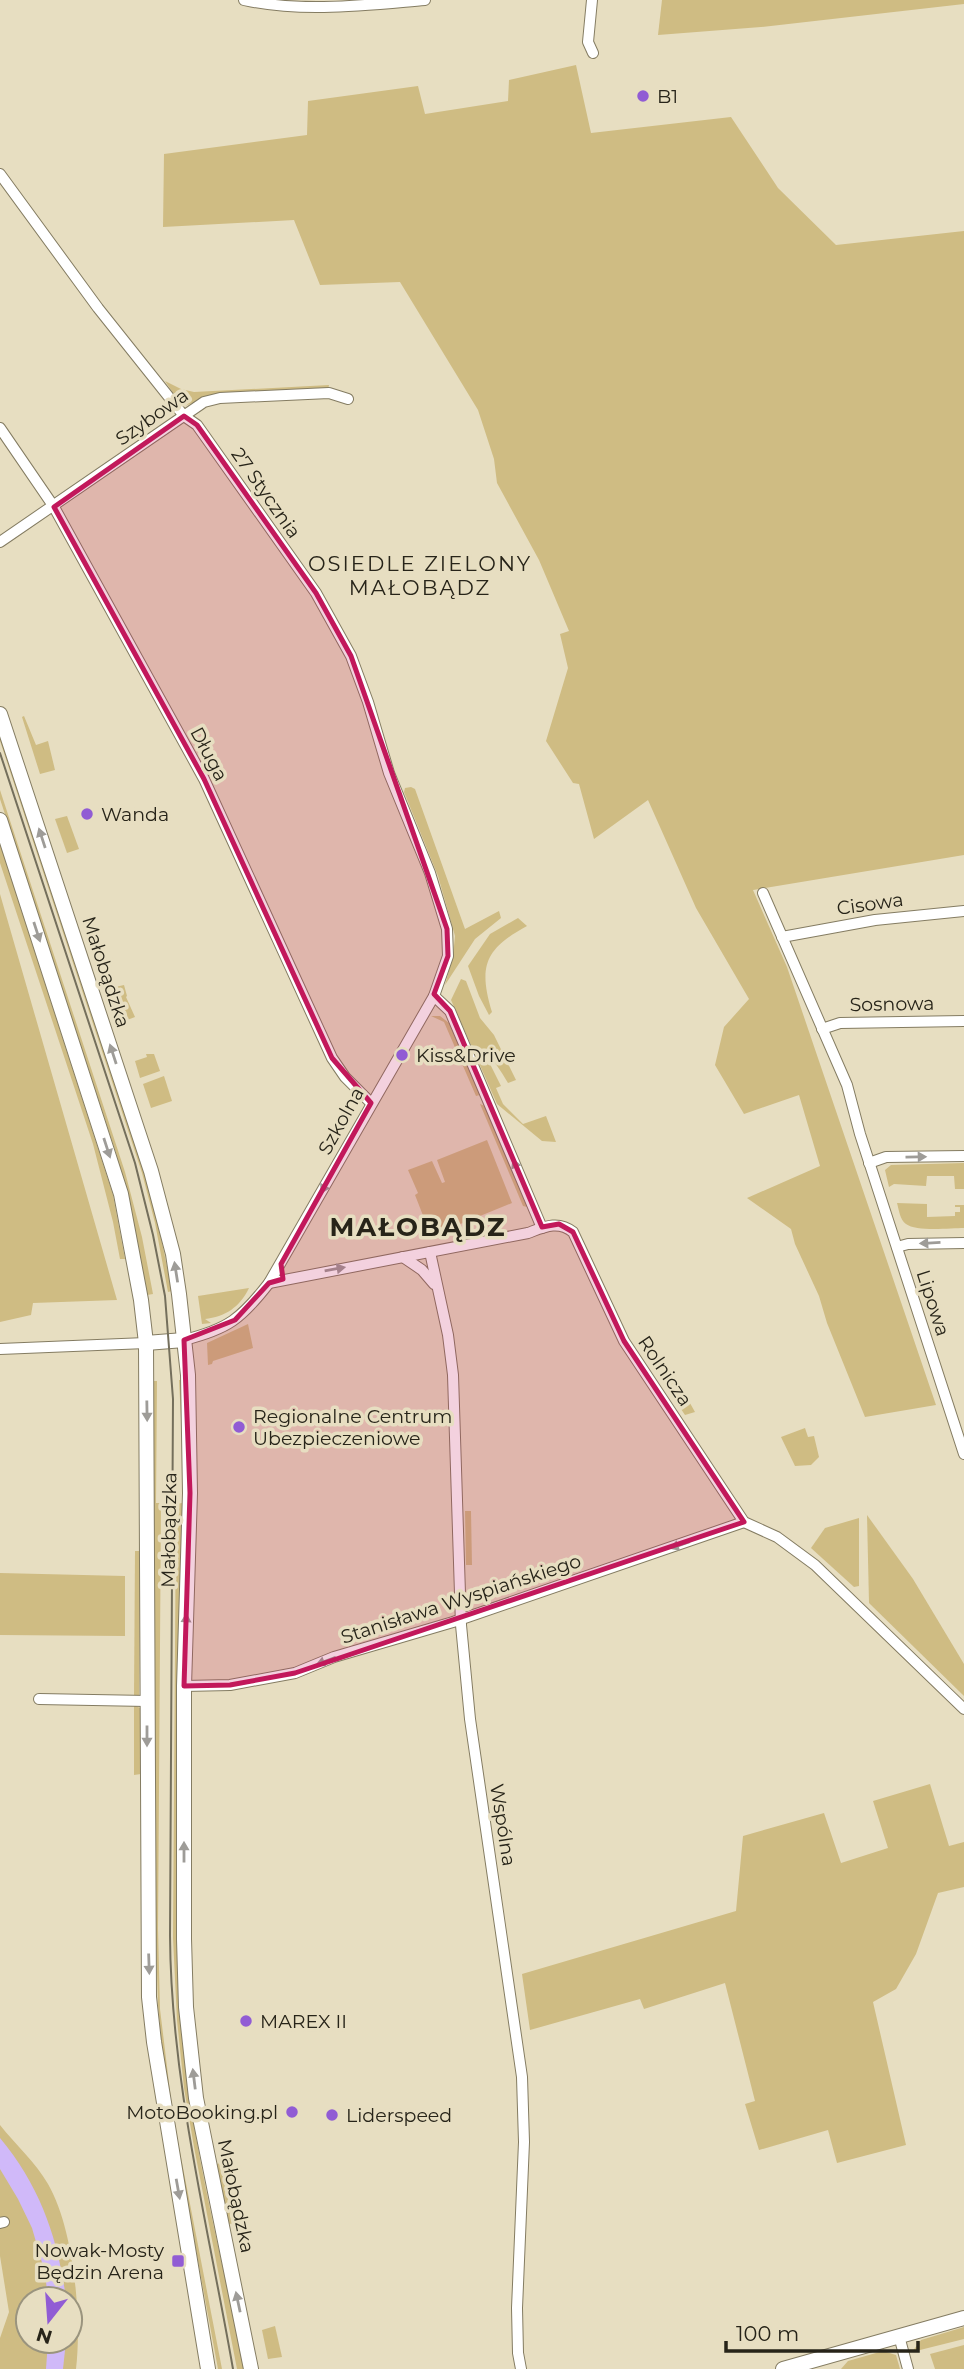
<svg xmlns="http://www.w3.org/2000/svg" width="964" height="2369" viewBox="0 0 964 2369" font-family="Montserrat,sans-serif">
<style>
.green{fill:#cfbc83;fill-rule:evenodd}
.water{fill:#d0b9f9}
.lines{fill:none;stroke-linecap:round;stroke-linejoin:round}
.minor-casing{stroke:#847c62;stroke-width:12}
.tertiary-casing{stroke:#847c62;stroke-width:16}
.minor{stroke:#fff;stroke-width:10}
.tertiary{stroke:#fff;stroke-width:14}
.tram{stroke:#746f5c;stroke-width:2}
.oneway{fill:#9e9c98}
.marked{fill:#c2185b;fill-opacity:0.2;stroke:#c2185b;stroke-width:5;stroke-linejoin:round}
.poi-dot{fill:#915cd4;stroke:#e7dec1;stroke-width:2.5}
.labels{text-anchor:middle;dominant-baseline:central;stroke-width:7;stroke-linejoin:round;paint-order:stroke}
.poi-label{font-size:19px;fill:#272419;stroke:#e7dec1;text-anchor:start}
.street-label{font-size:19px;fill:#272419;stroke:#e7dec1}
.neighbourhood-label{font-size:21px;letter-spacing:2px;fill:#272419;stroke:#e7dec1}
.district-label{font-size:26px;font-weight:bold;letter-spacing:2px;fill:#272419;stroke:#e7dec1}
</style>
<rect width="100%" height="100%" fill="#e7dec1"/>
<!-- green -->
<g class="green">
<polygon points="662,0 964,0 964,4 761,27 658,35"/>
<polygon points="576,65 591,133 731,117 778,188 836,245 964,231 964,855 753,890 787,967 936,1405 865,1417 827,1323 819,1296 795,1244 791,1229 747,1198 820,1166 799,1095 744,1114 715,1065 724,1027 749,999 696,908 648,800 594,839 579,784 573,783 546,741 568,668 560,634 569,631 539,560 497,483 494,459 478,410 400,282 320,285 294,220 163,227 164,154 307,135 308,101 418,86 425,114 508,101 509,80"/>
<polygon points="165,381 181,389 194,392 329,385 328,390 212,395 185,406 179,402"/>
<polygon points="24,716 36,745 48,741 55,770 40,774 22,717"/>
<polygon points="0,732 141,1162 158,1223 172,1291 168,1292 155,1223 142,1173 0,741"/>
<polygon points="411,787 415,789 465,929 499,911 501,918 475,939 445,985 453,956 455,936 438,876 404,792 405,788"/>
<polygon points="0,790 125,1172 142,1237 153,1294 147,1295 131,1211 116,1153 0,799"/>
<polygon points="67,816 79,849 67,853 55,819"/>
<polygon points="0,844 113,1195 125,1259 120,1259 113,1222 93,1144 0,863"/>
<polygon points="0,894 117,1300 33,1303 31,1315 0,1322"/>
<path d="M518 918 527 926C485 949 478 966 492 1012L489 1015 479 996 468 966 490 934Z"/>
<path d="M461 979 466 981 480 1018 494 1035 516 1080 508 1083C498 1066 490 1053 471 1045L451 1000Z"/>
<polygon points="124,985 127,996 126,997 135,1017 122,1022 111,988"/>
<polygon points="431,1016 440,1016 449,1023 480,1095 476,1096 444,1022"/>
<polygon points="146,1054 154,1054 160,1071 140,1078 135,1061 147,1057"/>
<polygon points="483,1061 490,1064 501,1086 496,1088 503,1104 523,1124 546,1116 556,1142 542,1141 497,1104 479,1063"/>
<polygon points="164,1076 172,1101 151,1108 143,1084"/>
<polygon points="480,1104 485,1106 527,1207 523,1206"/>
<polygon points="487,1140 512,1203 431,1236 415,1195 418,1193 408,1170 432,1161 442,1183 445,1182 437,1160"/>
<polygon points="964,1163 964,1189 955,1189 954,1176 927,1176 926,1186 894,1184 889,1187 885,1170 891,1165"/>
<path d="M897 1203 927 1204V1217L955 1216V1212H960V1207H955V1205H964V1228C951 1228 916 1232 906 1224 900 1220 899 1210 897 1203Z"/>
<path d="M249 1288C240 1307 225 1317 205 1319L211 1323 202 1324 198 1296Z"/>
<polygon points="248,1324 253,1348 213,1361 212,1364 208,1365 207,1343"/>
<polygon points="670,1375 678,1389 682,1389 695,1412 685,1415 663,1382"/>
<path d="M179 1380H181L183 1424 177 1947C178 1993 181 2040 188 2086 201 2181 226 2275 244 2369H237L194 2147 184 2088 177 2020 173 1938 176 1504 182 1503V1438Z"/>
<polygon points="153,1381 157,1381 156,1503 161,1503 158,1929 160,2009 173,2116 222,2369 218,2369 183,2180 162,2047 158,2006 155,1905"/>
<polygon points="805,1428 808,1437 814,1436 819,1457 811,1465 795,1466 781,1437"/>
<polygon points="465,1511 471,1511 472,1565 466,1565"/>
<polygon points="867,1515 913,1579 964,1664 964,1696 869,1603"/>
<polygon points="859,1518 859,1586 854,1587 811,1548 825,1528"/>
<polygon points="135,1551 140,1551 139,1696 134,1696"/>
<polygon points="0,1573 125,1576 125,1636 0,1635"/>
<polygon points="134,1705 140,1708 141,1774 134,1775"/>
<polygon points="930,1784 949,1846 964,1842 964,1887 938,1893 916,1954 896,1989 873,2002 906,2145 837,2163 828,2130 759,2150 745,2104 755,2101 725,1983 644,2009 640,1999 530,2030 522,1974 736,1911 743,1836 824,1813 841,1863 888,1848 873,1801"/>
<path d="M0 2125C15 2144 36 2163 48 2184 74 2229 82 2318 76 2369H0V2338L9 2312 0 2256ZM28 2299H70V2341H28Z"/>
<polygon points="220,2163 235,2223 229,2224 217,2164"/>
<polygon points="275,2326 282,2357 268,2359 262,2330"/>
<polygon points="964,2327 964,2339 912,2352 921,2340"/>
<polygon points="964,2345 964,2369 935,2369 930,2354"/>
<polygon points="883,2351 896,2355 900,2369 841,2369 848,2361"/>
</g>
<!-- water -->
<g class="water">
<path d="M0 2138C40 2186 58 2238 66 2299H48L45 2273 32 2228 18 2199 0 2169Z"/>
<polygon points="48,2341 66,2341 63,2369 46,2369"/>
</g>
<g class="lines">
<defs>
<g id="minor">
<path d="M244 0C302 13 366 5 425 0"/>
<polyline points="592,0 588,42 593,53"/>
<path d="M0 174 98 308 184 416 197 425 316 593 351 656 368 702 389 773 430 873 447 929 448 956 434 996 269 1283C241 1319 228 1329 184 1340"/>
<polyline points="0,428 54,507 204,779 332,1058 345,1077 371,1103"/>
<polyline points="0,542 204,402 220,398 329,393 348,399"/>
<polyline points="763,893 847,1085 860,1134 964,1454"/>
<polyline points="782,937 875,920 964,911"/>
<polyline points="434,996 450,1011 542,1228"/>
<polyline points="822,1029 840,1023 964,1021"/>
<polyline points="869,1163 886,1157 964,1156"/>
<polyline points="897,1247 908,1244 964,1243"/>
<polyline points="430,1252 448,1335 453,1375 461,1625 470,1719 522,2077 524,2142 517,2308 518,2353 521,2369"/>
<polyline points="403,1257 422,1270 434,1284"/>
<path d="M269 1283 528 1233C544 1227 558 1220 573 1232L624 1341 744 1522 777 1537 815 1565 964 1709"/>
<polyline points="0,1349 146,1343"/>
<polyline points="184,1686 230,1685 295,1673 334,1657 453,1622 744,1522"/>
<polyline points="39,1699 147,1701"/>
<polyline points="0,2223 4,2222"/>
<polyline points="899,2336 908,2369"/>
</g>
<g id="tertiary">
<polyline points="0,714 151,1171 173,1254 179,1294 188,1375 190,1493 184,1686 184,1939 186,2007 196,2098 251,2369"/>
<polyline points="0,820 121,1194 141,1300 146,1343 149,1997 154,2042 208,2369"/>
<polyline points="146,1343 184,1340"/>
<polyline points="783,2369 964,2318"/>
</g>
</defs>
<!-- minor casing -->
<use href="#minor" class="minor-casing"/>
<!-- tertiary casing -->
<use href="#tertiary" class="tertiary-casing"/>
<!-- minor -->
<use href="#minor" class="minor"/>
<!-- tertiary -->
<use href="#tertiary" class="tertiary"/>
<!-- tram -->
<path class="tram" d="M0 753 135 1163 153 1235 165 1296 173 1399 170 1936C171 2083 208 2225 233 2369"/>
</g>
<!-- one-way arrows -->
<defs><path id="oneway-solid" d="M-6-.8H1V-3.2L6.5 0L1 3.2V.8H-6Z" transform="scale(1.75)"/></defs>
<g class="oneway">
<use href="#oneway-solid" transform="translate(42 838) rotate(-108)"/>
<use href="#oneway-solid" transform="translate(37 932) rotate(72)"/>
<use href="#oneway-solid" transform="translate(113 1054) rotate(-108)"/>
<use href="#oneway-solid" transform="translate(107 1148) rotate(72)"/>
<use href="#oneway-solid" transform="translate(916 1157) rotate(-1)"/>
<use href="#oneway-solid" transform="translate(517 1169) rotate(-113)"/>
<use href="#oneway-solid" transform="translate(326 1184) rotate(119)"/>
<use href="#oneway-solid" transform="translate(930 1243) rotate(177)"/>
<use href="#oneway-solid" transform="translate(335 1269) rotate(-10)"/>
<use href="#oneway-solid" transform="translate(176 1272) rotate(-99)"/>
<use href="#oneway-solid" transform="translate(147 1411) rotate(89)"/>
<use href="#oneway-solid" transform="translate(680 1545) rotate(161)"/>
<use href="#oneway-solid" transform="translate(186 1624) rotate(-88)"/>
<use href="#oneway-solid" transform="translate(326 1661) rotate(159)"/>
<use href="#oneway-solid" transform="translate(147 1736) rotate(90)"/>
<use href="#oneway-solid" transform="translate(184 1852) rotate(-90)"/>
<use href="#oneway-solid" transform="translate(149 1964) rotate(88)"/>
<use href="#oneway-solid" transform="translate(194 2079) rotate(-97)"/>
<use href="#oneway-solid" transform="translate(178 2189) rotate(80)"/>
<use href="#oneway-solid" transform="translate(238 2302) rotate(-102)"/>
</g>
<!-- marked area -->
<path class="marked" d="M184 416 197 425 316 593 351 656 447 929 448 956 434 994 450 1011 542 1227 559 1224 573 1232 624 1341 744 1522 295 1673 230 1685 184 1686 190 1493 184 1340 235 1320 269 1283 283 1279 281 1264 371 1103 332 1058 204 779 54 507Z"/>
<!-- markers -->
<g class="poi-dot">
<circle cx="643" cy="96" r="7"/>
<circle cx="87" cy="814" r="7"/>
<circle cx="402" cy="1055" r="7"/>
<circle cx="239" cy="1427" r="7"/>
<circle cx="246" cy="2021" r="7"/>
<circle cx="292" cy="2112" r="7"/>
<circle cx="332" cy="2115" r="7"/>
<rect x="171" y="2254" width="14" height="14" rx="3.5"/>
</g>
<g class="labels">
<!-- poi labels -->
<g class="poi-label">
<text x="657" y="96">B1</text>
<text x="101" y="814">Wanda</text>
<text x="416" y="1055">Kiss&amp;Drive</text>
<text x="253" y="1416">Regionalne Centrum<tspan x="253" dy="22">Ubezpieczeniowe</tspan></text>
<text x="260" y="2021">MAREX II</text>
<text x="278" y="2112" text-anchor="end">MotoBooking.pl</text>
<text x="346" y="2115">Liderspeed</text>
<text x="164" y="2250" text-anchor="end">Nowak-Mosty<tspan x="164" dy="22">Będzin Arena</tspan></text>
</g>
<!-- street labels -->
<g class="street-label">
<text transform="translate(152 417) rotate(-35)">Szybowa</text>
<text transform="translate(266 493) rotate(55)">27 Stycznia</text>
<text transform="translate(209 754) rotate(62)">Długa</text>
<text transform="translate(870 904) rotate(-8)">Cisowa</text>
<text transform="translate(106 972) rotate(72)">Małobądzka</text>
<text transform="translate(892 1004) rotate(-1)">Sosnowa</text>
<text transform="translate(341 1121) rotate(-61)">Szkolna</text>
<text transform="translate(933 1303) rotate(72)">Lipowa</text>
<text transform="translate(665 1371) rotate(56)">Rolnicza</text>
<text transform="translate(169 1530) rotate(-89)">Małobądzka</text>
<text transform="translate(461 1599) rotate(-18)">Stanisława Wyspiańskiego</text>
<text transform="translate(503 1825) rotate(81)">Wspólna</text>
<text transform="translate(236 2196) rotate(78)">Małobądzka</text>
</g>
<!-- neighbourhood labels -->
<g class="neighbourhood-label">
<text x="420" y="563">OSIEDLE ZIELONY<tspan x="420" dy="24">MAŁOBĄDZ</tspan></text>
</g>
<!-- district labels -->
<g class="district-label">
<text x="418" y="1227">MAŁOBĄDZ</text>
</g>
</g>
<!-- north arrow -->
<g transform="translate(49 2320) rotate(197)"><circle r="33" fill="#e7dec1" stroke="#9a947e" stroke-width="2"/>
<path d="M0-5L12 26L0 18L-12 26Z" fill="#915cd4"/>
<text y="-10" font-size="19" font-weight="bold" text-anchor="middle" fill="#272419">N</text>
</g>
<!-- scale -->
<path d="M726 2341v10h192v-10" fill="none" stroke="#272419" stroke-width="3.5"/>
<text x="736" y="2341" font-size="21" fill="#272419" stroke="#e7dec1" stroke-width="5" paint-order="stroke">100 m</text>
</svg>
